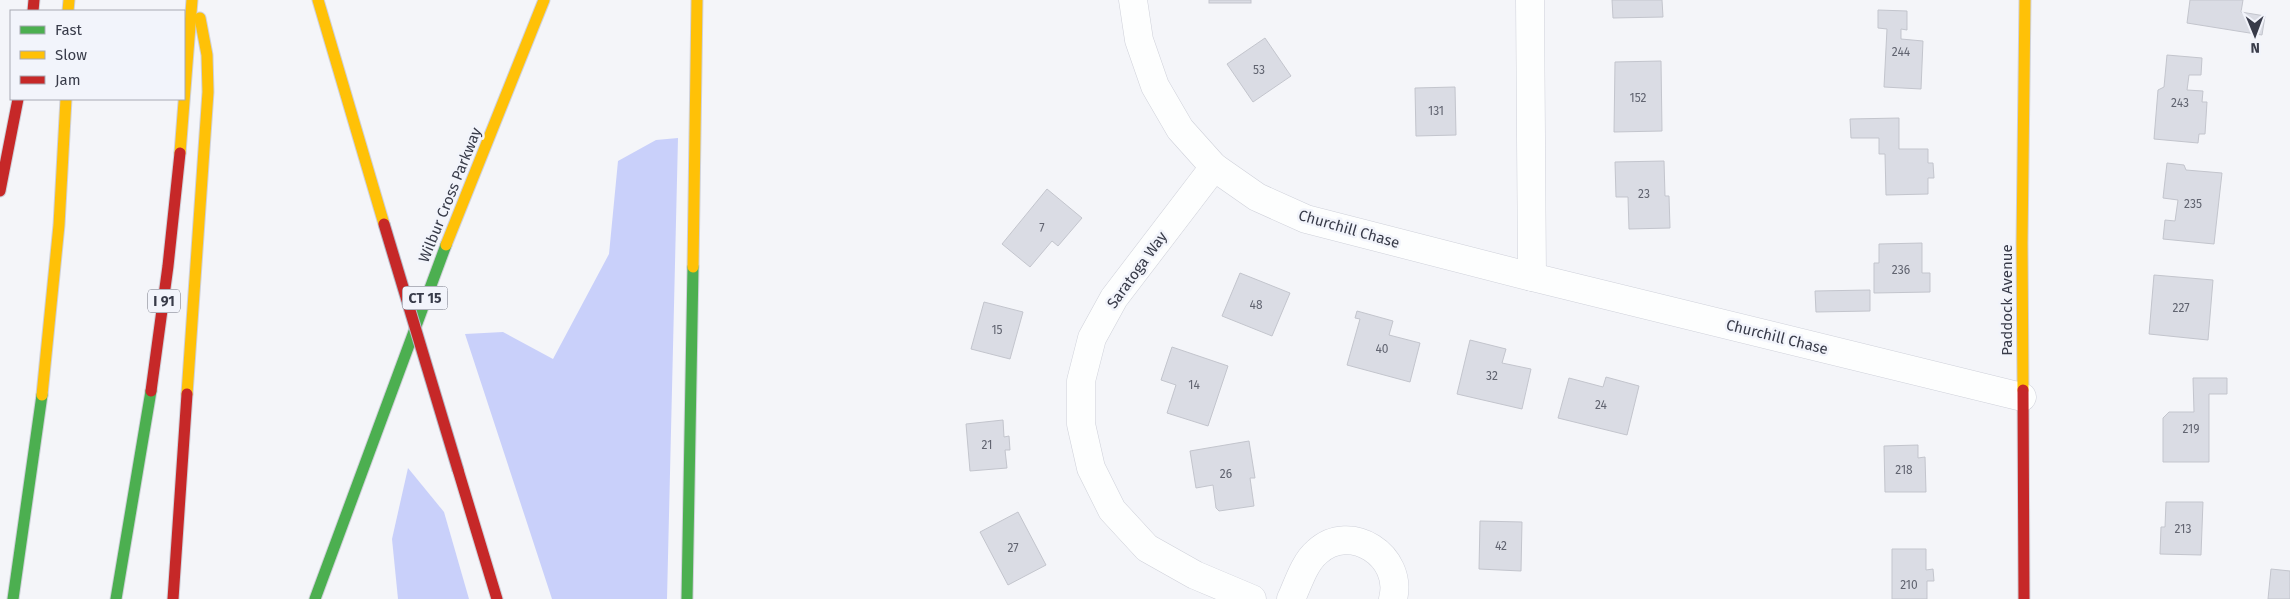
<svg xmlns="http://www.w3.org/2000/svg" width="2290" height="599" viewBox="0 0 2290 599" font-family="'Fira Sans',sans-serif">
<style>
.forest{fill:#c9d0fa}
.building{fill:#dadce4;stroke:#c3c5cd}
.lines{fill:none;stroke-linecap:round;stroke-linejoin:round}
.street-casing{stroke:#cfd1da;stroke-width:29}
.fast-casing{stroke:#cfd1da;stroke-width:13}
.slow-casing{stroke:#cfd1da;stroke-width:13}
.jam-casing{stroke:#cfd1da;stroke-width:13}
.street{stroke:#fdfefe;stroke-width:28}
.fast{stroke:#4caf50;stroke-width:11}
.slow{stroke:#ffc107;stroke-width:11}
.jam{stroke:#c62828;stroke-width:11}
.jam-bridge-casing{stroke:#b7bac8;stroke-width:13;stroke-linecap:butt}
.jam-bridge{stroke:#c62828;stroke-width:11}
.labels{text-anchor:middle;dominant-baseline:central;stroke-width:5;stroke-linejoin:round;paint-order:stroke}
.number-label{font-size:12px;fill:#616470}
.shield{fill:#f2f4fb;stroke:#70727e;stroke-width:1}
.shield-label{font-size:14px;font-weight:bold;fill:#383b49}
.street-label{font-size:15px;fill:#383b49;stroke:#f2f4fb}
</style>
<rect width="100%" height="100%" fill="#f4f5f9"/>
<!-- forest -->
<g class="forest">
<polygon points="678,138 667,599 552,599 465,334 503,332 553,359 609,254 618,161 656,140"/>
<polygon points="408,468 444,512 469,599 398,599 392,539"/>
</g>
<!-- building -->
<g class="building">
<rect x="1209" y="0" width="42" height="3"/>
<polygon points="1612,0 1662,0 1663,17 1613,18"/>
<polygon points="2190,0 2243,0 2241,12 2265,16 2262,35 2187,23"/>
<polygon points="1878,10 1907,11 1907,30 1901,29 1901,39 1923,41 1921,89 1884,87 1887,29 1878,28"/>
<polygon points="1265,38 1291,76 1253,102 1227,64"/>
<polygon points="2167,55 2202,58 2201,75 2189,75 2187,90 2203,91 2202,102 2207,102 2205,134 2199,134 2198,143 2154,139 2158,90 2164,87"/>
<polygon points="1661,61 1662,131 1614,132 1615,62"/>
<polygon points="1455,87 1456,135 1416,136 1415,88"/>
<polygon points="1899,118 1899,149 1928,149 1928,163 1933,163 1934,178 1928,178 1928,194 1886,195 1885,154 1879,154 1879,138 1851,138 1850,119"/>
<polygon points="1664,161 1665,196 1669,196 1670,228 1629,229 1628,197 1616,197 1615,162"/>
<polygon points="2167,163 2184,165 2186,170 2222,173 2214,244 2163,239 2165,220 2175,221 2178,200 2163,198"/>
<polygon points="1047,189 1082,218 1058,246 1052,241 1030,267 1002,244"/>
<polygon points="1922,243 1922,273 1930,273 1930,292 1874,293 1874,263 1879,263 1879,244"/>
<polygon points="1240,273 1290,293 1272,336 1222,316"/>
<polygon points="2154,275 2213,280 2208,340 2149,334"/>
<polygon points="1870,290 1870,311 1816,312 1815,291"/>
<polygon points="984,302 1023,312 1010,359 971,349"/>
<polygon points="1357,311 1393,321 1389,335 1420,343 1410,382 1347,365 1360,319 1355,318"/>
<polygon points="1470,340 1506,349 1502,363 1531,369 1522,409 1457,394"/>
<polygon points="1172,347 1228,366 1208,426 1167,413 1176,385 1161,380"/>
<polygon points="1606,377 1639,386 1627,435 1558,418 1569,378 1603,387"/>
<polygon points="2193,378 2227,378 2227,394 2209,394 2209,462 2163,462 2163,418 2169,412 2194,412"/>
<polygon points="1003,420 1004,437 1009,436 1010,450 1005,450 1007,468 970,471 966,424"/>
<polygon points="1249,441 1255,478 1250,478 1254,506 1219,511 1216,508 1213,485 1196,488 1190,451"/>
<polygon points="1918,445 1918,458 1925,457 1926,492 1885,492 1884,446"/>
<polygon points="2166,502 2203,502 2201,555 2160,554 2161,527 2165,527"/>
<polygon points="1018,512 1046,565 1008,585 980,532"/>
<polygon points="1480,521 1522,522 1521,571 1479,569"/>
<polygon points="1892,549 1926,549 1926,570 1933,569 1934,581 1927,581 1927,599 1892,599"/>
<polygon points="2271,569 2290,571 2290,599 2268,599"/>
</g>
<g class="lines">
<defs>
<g id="street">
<polyline points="1133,0 1139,40 1155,86 1180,129 1214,167 1257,197 1306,219 1532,277 1530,0"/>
<polyline points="1214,167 1114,298 1092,338 1081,381 1081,424 1091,468 1112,510 1147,548 1195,575 1252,599"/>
<polyline points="1532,277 2022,397"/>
<path d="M1291 599C1298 584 1304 563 1317 552 1350 521 1404 556 1393 599"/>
</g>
<g id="fast">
<polyline points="13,599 42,395"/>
<polyline points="116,599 151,391"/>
<polyline points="315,599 446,245"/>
<polyline points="687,599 693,267"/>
</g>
<g id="slow">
<polyline points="318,0 384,224"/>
<polyline points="68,11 69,0"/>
<polyline points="180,153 192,0"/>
<polyline points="446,245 544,0"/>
<polyline points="693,267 697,0"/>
<polyline points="2023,390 2022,243 2025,0"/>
<polyline points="187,394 208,92 207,55 200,18"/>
<polyline points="42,395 59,225 66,99"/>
</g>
<g id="jam">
<polyline points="33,11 34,0"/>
<polyline points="0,191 18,99"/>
<polyline points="2023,390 2024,599"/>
<polyline points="151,391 168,266 180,153"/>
<polyline points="458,470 497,599"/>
<polyline points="173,599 187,394"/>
</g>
</defs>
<!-- street casing -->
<use href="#street" class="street-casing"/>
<!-- fast casing -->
<use href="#fast" class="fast-casing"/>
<!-- slow casing -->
<use href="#slow" class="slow-casing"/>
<!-- jam casing -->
<use href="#jam" class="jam-casing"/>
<!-- street -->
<use href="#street" class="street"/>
<!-- fast -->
<use href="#fast" class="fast"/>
<!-- slow -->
<use href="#slow" class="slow"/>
<!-- jam -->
<use href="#jam" class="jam"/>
<defs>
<polyline id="jam-bridge" points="384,224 458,470"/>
</defs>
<!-- jam-bridge casing -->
<use href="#jam-bridge" class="jam-bridge-casing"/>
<!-- jam-bridge -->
<use href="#jam-bridge" class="jam-bridge"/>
</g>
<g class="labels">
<!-- number labels -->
<g class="number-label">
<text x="1901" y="52">244</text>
<text x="1259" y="70">53</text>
<text x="1638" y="98">152</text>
<text x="2180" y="103">243</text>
<text x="1436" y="111">131</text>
<text x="1644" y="194">23</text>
<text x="2193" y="204">235</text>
<text x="1042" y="228">7</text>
<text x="1901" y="270">236</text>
<text x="1256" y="305">48</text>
<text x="2181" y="308">227</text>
<text x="997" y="330">15</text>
<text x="1382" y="349">40</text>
<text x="1492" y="376">32</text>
<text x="1194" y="385">14</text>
<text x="1601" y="405">24</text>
<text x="2191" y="429">219</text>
<text x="987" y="445">21</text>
<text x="1904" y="470">218</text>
<text x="1226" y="474">26</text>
<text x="2183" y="529">213</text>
<text x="1501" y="546">42</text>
<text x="1013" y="548">27</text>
<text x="1909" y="585">210</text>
</g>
<!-- shield labels -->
<g class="shield">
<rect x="402.5" y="286.5" width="45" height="23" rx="4"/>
<rect x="148" y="289.5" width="32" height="23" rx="4"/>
</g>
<g class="shield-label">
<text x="425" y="298">CT 15</text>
<text x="164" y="301">I 91</text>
</g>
<!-- street labels -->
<g class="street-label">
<text transform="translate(450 195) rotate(-68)">Wilbur Cross Parkway</text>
<text transform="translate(1349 229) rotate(16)">Churchill Chase</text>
<text transform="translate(1137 270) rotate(-54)">Saratoga Way</text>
<text transform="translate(2007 300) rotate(-90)">Paddock Avenue</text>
<text transform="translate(1777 337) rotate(14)">Churchill Chase</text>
</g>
</g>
<!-- legend -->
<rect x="10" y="10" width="175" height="90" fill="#f2f4fb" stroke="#a8aab4"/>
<rect x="20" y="26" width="25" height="8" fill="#4caf50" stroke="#a8aab4"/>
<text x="55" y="35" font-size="15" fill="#383b49">Fast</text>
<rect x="20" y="51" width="25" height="8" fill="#ffc107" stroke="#a8aab4"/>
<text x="55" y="60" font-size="15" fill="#383b49">Slow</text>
<rect x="20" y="76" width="25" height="8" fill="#c62828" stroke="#a8aab4"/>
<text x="55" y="85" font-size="15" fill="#383b49">Jam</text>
<!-- north arrow -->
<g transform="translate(2255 35) rotate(179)" stroke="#f2f4fb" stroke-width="4" paint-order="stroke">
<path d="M0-4L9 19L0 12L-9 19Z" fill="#383b49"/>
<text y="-8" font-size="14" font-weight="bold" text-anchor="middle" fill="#383b49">N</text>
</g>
</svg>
